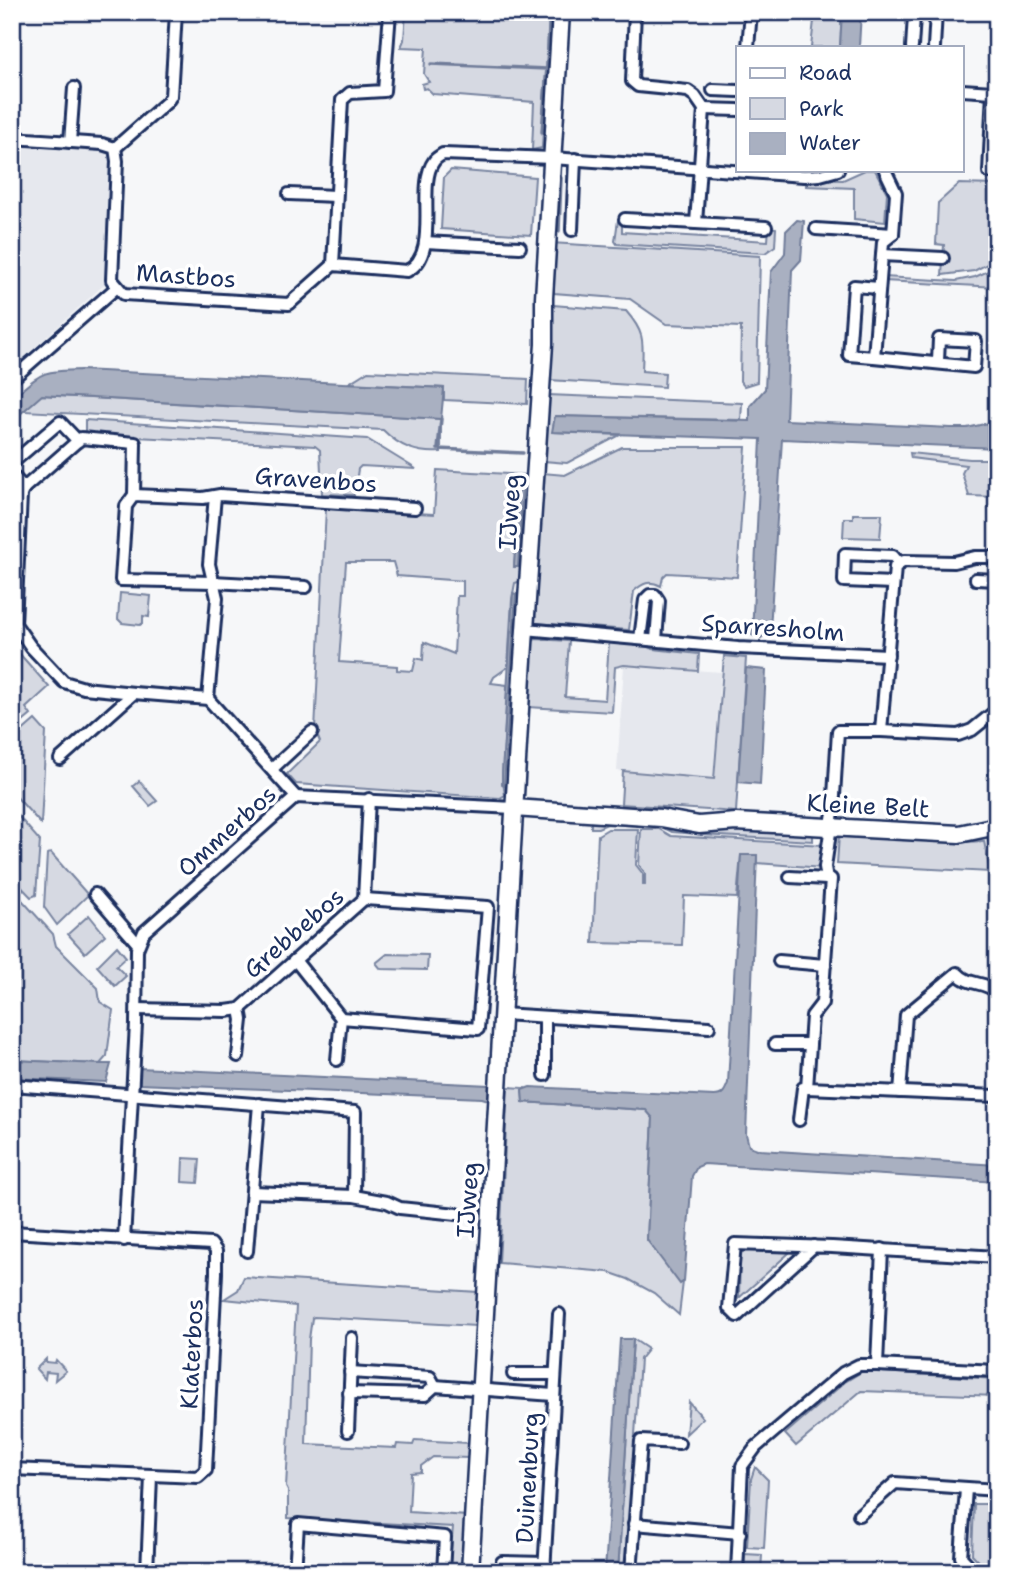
<svg xmlns="http://www.w3.org/2000/svg" width="1009" height="1584" viewBox="0 0 1009 1584" font-family="'Shantell Sans',sans-serif">
<style>
.built{fill:#e6e8ee}
.green{fill:#d6d9e2;stroke:#7884a0;stroke-width:2;fill-rule:evenodd}
.water{fill:#a9b0c1;stroke:#707c99;stroke-width:2}
.lines{fill:none;stroke-linecap:round;stroke-linejoin:round}
.stream{stroke:#707c99;stroke-width:3.5}
.street-casing{stroke:#1b2f5e;stroke-width:16}
.secondary-casing{stroke:#1b2f5e;stroke-width:21}
.street{stroke:#fff;stroke-width:10}
.secondary{stroke:#fff;stroke-width:16}
.labels{text-anchor:middle;dominant-baseline:central;stroke-width:7;stroke-linejoin:round;paint-order:stroke}
.street-label{font-size:24px;fill:#1b2f5e;stroke:#fff}
</style>
<rect width="100%" height="100%" fill="#f6f7f9"/>
<filter id="ink" filterUnits="userSpaceOnUse"><feTurbulence type="fractalNoise" baseFrequency=".0143" numOctaves="2"/><feDisplacementMap in="SourceGraphic" scale="14" xChannelSelector="R" yChannelSelector="G"/><feConvolveMatrix kernelMatrix="1 2 1 2 8 2 1 2 1" color-interpolation-filters="sRGB"/></filter>
<g filter="url(#ink)">
<!-- built -->
<g class="built">
<polygon points="12,142 101,150 107,154 112,162 104,285 12,368"/>
<polygon points="624,665 721,672 713,779 617,771"/>
</g>
<!-- green -->
<g class="green">
<polygon points="406,12 549,12 542,148 532,150 534,102 433,94 427,88 423,89 422,84 429,82 424,74 426,48 401,47 404,40"/>
<polygon points="815,12 842,12 840,47 811,47"/>
<polygon points="451,170 535,177 531,235 441,229 444,177"/>
<polygon points="865,170 875,170 887,193 885,222 854,219 854,188 806,186 806,179 843,180"/>
<polygon points="959,184 997,185 997,259 974,271 942,275 944,245 936,244 938,203"/>
<polygon points="618,220 622,220 622,232 768,241 769,227 776,228 775,246 765,253 617,244 615,241"/>
<polygon points="551,243 760,256 757,382 744,386 740,381 741,327 666,324 630,299 554,293"/>
<polygon points="997,267 997,287 884,281 884,277 956,281 975,277"/>
<path d="M553 305 626 311C646 334 643 342 642 371L665 373 664 387 549 380Z"/>
<polygon points="368,371 528,379 527,404 444,400 444,388 349,383"/>
<path d="M41 395 441 419V452C417 454 400 447 383 430L23 411Z"/>
<polygon points="548,395 742,403 741,420 555,416 553,432 620,435 567,463 544,461"/>
<polygon points="85,420 367,439 416,469 361,466 358,469 354,495 322,494 320,450 315,446 136,437 85,432"/>
<path d="M622 447H746L737 577 667 573 663 577 661 586C649 580 643 583 634 591L629 630 535 623 543 473 565 475Z"/>
<polygon points="910,453 970,459 997,459 997,497 969,496 962,473 966,465 911,458"/>
<path d="M437 470 526 475 528 487 521 581 515 583 512 599 508 667 494 677 491 683 507 685 502 775 505 795 500 798 296 784 287 774 320 742 315 730 326 508 434 514ZM520 479 523 480 518 567H514ZM346 562H393L397 576 463 581V596H457L454 654 424 642 423 660 416 658 413 671 397 670V666L339 662Z"/>
<polygon points="853,514 882,514 880,538 843,537 844,518 853,518"/>
<polygon points="120,593 151,596 149,617 143,616 143,623 140,625 122,623 118,619"/>
<polygon points="536,639 569,641 565,697 605,700 609,642 632,641 653,649 699,654 698,671 624,665 615,667 612,712 528,707 530,643"/>
<polygon points="12,640 18,646 18,652 49,687 26,708 31,715 12,731"/>
<polygon points="724,656 746,658 736,812 621,804 623,771 714,779"/>
<polygon points="35,720 46,732 41,824 12,792 12,740"/>
<polygon points="139,781 157,801 150,806 133,786"/>
<polygon points="12,809 40,841 36,895 31,897 12,877"/>
<polygon points="591,819 698,828 697,834 672,832 662,827 607,824 598,828 591,828"/>
<polygon points="701,828 813,832 813,841 701,835"/>
<polygon points="608,829 638,829 636,865 643,874 643,885 645,885 645,873 639,865 641,829 659,829 671,836 824,845 823,868 757,863 757,855 741,855 737,898 684,896 682,945 593,943 598,835"/>
<polygon points="839,835 965,842 984,841 990,872 837,864"/>
<polygon points="51,853 88,895 57,925 44,907 47,854"/>
<polygon points="12,889 53,934 56,946 98,988 100,1002 113,1010 107,1056 100,1064 12,1060"/>
<polygon points="89,915 105,935 85,953 68,934"/>
<polygon points="117,946 126,957 116,966 126,976 115,986 97,966"/>
<polygon points="387,954 428,955 427,970 381,969 376,963"/>
<polygon points="508,1087 524,1088 522,1090 523,1102 646,1110 653,1118 647,1240 683,1282 679,1315 654,1293 628,1279 608,1272 499,1263"/>
<polygon points="183,1158 200,1159 198,1183 182,1182"/>
<polygon points="746,1248 789,1251 789,1253 739,1298 740,1254"/>
<polygon points="244,1277 478,1292 476,1326 314,1317 312,1318 309,1339 306,1444 396,1448 397,1444 413,1445 415,1440 470,1443 470,1458 433,1457 421,1466 421,1472 411,1473 409,1512 467,1516 462,1572 449,1572 453,1527 288,1518 288,1491 286,1487 296,1306 224,1299 238,1290"/>
<polygon points="633,1339 648,1349 640,1359 626,1572 618,1572"/>
<polygon points="46,1359 46,1362 55,1363 56,1360 66,1371 55,1380 56,1373 46,1372 45,1379 36,1369"/>
<polygon points="863,1371 997,1379 997,1396 861,1391 796,1446 785,1434 845,1382"/>
<polygon points="689,1402 703,1418 686,1434"/>
<polygon points="755,1467 768,1480 764,1548 747,1547 751,1479"/>
<polygon points="974,1504 997,1504 997,1572 989,1572 972,1554"/>
<polygon points="745,1554 762,1555 761,1572 744,1572"/>
</g>
<!-- water -->
<g class="water">
<polygon points="842,12 861,12 859,47 840,47"/>
<polygon points="797,220 804,221 801,260 792,270 786,420 951,428 967,428 997,421 997,448 782,439 770,630 761,638 752,635 761,439 552,432 555,416 750,421 750,406 765,389 771,272 785,253 786,231"/>
<path d="M81 370 444 388 441 419 42 395 12 421V398C43 372 40 371 81 370Z"/>
<polygon points="520,479 523,479 518,567 514,567"/>
<polygon points="513,593 516,594 504,786 502,785 502,775"/>
<polygon points="746,668 766,670 760,784 738,782"/>
<path d="M741 855H757L746 1134 749 1146 760 1150 997 1165V1182L704 1164 697 1167 692 1176 684 1281 680 1284 647 1240 653 1118 646 1110 523 1102 522 1090 530 1087 714 1096C723 1096 725 1091 728 1083Z"/>
<polygon points="12,1060 100,1064 111,1064 106,1082 12,1078"/>
<polygon points="139,1068 489,1085 488,1100 482,1098 139,1084"/>
<polygon points="620,1339 633,1339 618,1572 605,1572"/>
</g>
<g class="lines">
<!-- stream -->
<g class="stream">
<polyline points="431,64 547,69 542,132"/>
<polyline points="547,69 550,12"/>
<polyline points="559,231 561,178"/>
<polyline points="441,419 438,449 523,453"/>
</g>
<defs>
<g id="street">
<polyline points="635,12 632,81 638,86 688,91 695,96 704,109 696,223"/>
<polyline points="748,47 751,12"/>
<polyline points="912,47 914,16"/>
<polyline points="934,47 936,12"/>
<polyline points="713,90 738,91"/>
<polyline points="962,90 993,92 989,172"/>
<polyline points="704,109 738,110"/>
<path d="M12 138 102 144 115 148 117 161 112 280 124 294 289 304 333 265 407 271C442 254 415 186 434 161 436 158 440 156 443 154L552 158 804 176 820 175 838 170"/>
<polyline points="70,142 74,88"/>
<polyline points="115,148 167,102 171,96 176,12"/>
<polyline points="885,170 896,193 893,234 883,242 874,357 974,367 976,341 939,339 938,361"/>
<polyline points="289,194 336,196"/>
<polyline points="625,219 766,227"/>
<polyline points="816,229 893,234"/>
<polyline points="572,230 575,159"/>
<polyline points="425,242 520,247"/>
<polyline points="882,255 943,258"/>
<polyline points="333,265 342,100 350,93 384,91 390,12"/>
<polyline points="874,357 849,355 854,286 879,288"/>
<polyline points="12,379 116,288"/>
<polyline points="12,463 60,422 78,441"/>
<polyline points="12,475 24,488"/>
<polyline points="134,495 203,498 220,495 415,508"/>
<polyline points="997,557 975,557 954,562 904,561 895,567 881,731 838,731 833,812 825,867 827,879 831,879 822,1003 812,1016 807,1088 997,1096"/>
<polyline points="976,579 997,580"/>
<polyline points="893,583 844,581 845,554 893,556 898,562"/>
<polyline points="525,629 738,648 888,655"/>
<polyline points="640,639 645,600 650,595 655,595 659,601 656,640"/>
<polyline points="134,693 84,688 64,682 31,647 15,624 21,495 24,488 81,438 135,443 134,495 126,506 121,580 213,582 306,587"/>
<polyline points="208,699 217,598 209,564 215,496"/>
<polyline points="881,731 958,735 972,730 997,710"/>
<polyline points="60,759 134,693 208,699 296,797"/>
<polyline points="272,769 312,732"/>
<polyline points="993,828 997,847"/>
<polyline points="790,877 827,879"/>
<polyline points="95,894 138,944"/>
<polyline points="295,960 341,1018 478,1029 488,907 364,899"/>
<polyline points="779,961 825,965"/>
<polyline points="137,1009 226,1011 240,1009 364,899 369,799"/>
<polyline points="502,1014 709,1027"/>
<polyline points="775,1044 809,1044"/>
<polyline points="238,1056 242,1020 240,1009"/>
<polyline points="337,1060 341,1018"/>
<polyline points="545,1075 545,1017"/>
<polyline points="12,1085 355,1112 354,1196"/>
<path d="M900 1092 906 1015 957 973C970 987 983 980 997 992"/>
<polyline points="799,1120 803,1088 807,1088"/>
<polyline points="252,1192 354,1196 387,1202 400,1208 457,1214"/>
<polyline points="12,1232 211,1244 216,1251 216,1273 206,1470 198,1477 12,1469"/>
<polyline points="124,1240 136,1024 137,949 144,932 296,797 514,808"/>
<polyline points="814,1246 737,1316 729,1308 735,1244 832,1247 997,1257"/>
<polyline points="247,1251 259,1104"/>
<polyline points="877,1365 882,1249"/>
<polyline points="350,1372 430,1377 435,1386"/>
<polyline points="513,1374 555,1374"/>
<polyline points="349,1393 425,1395 435,1386 553,1395"/>
<polyline points="348,1431 352,1338"/>
<polyline points="966,1489 961,1557 975,1572"/>
<polyline points="859,1515 895,1483 997,1490"/>
<polyline points="634,1524 740,1533"/>
<polyline points="502,1562 545,1563"/>
<polyline points="147,1572 151,1476"/>
<polyline points="295,1572 298,1524 445,1537 443,1572"/>
<polyline points="544,1572 559,1314"/>
<polyline points="631,1572 641,1441 679,1443"/>
<polyline points="737,1572 742,1466 756,1447 843,1373 859,1365 877,1365 997,1371"/>
<polyline points="822,1572 822,1571"/>
</g>
<g id="secondary">
<polyline points="514,808 661,818 699,825 736,822 959,834 997,826"/>
<polyline points="470,1572 522,675 544,344 544,298 561,12"/>
</g>
</defs>
<!-- street casing -->
<use href="#street" class="street-casing"/>
<!-- secondary casing -->
<use href="#secondary" class="secondary-casing"/>
<!-- street -->
<use href="#street" class="street"/>
<!-- secondary -->
<use href="#secondary" class="secondary"/>
</g>
</g>
<g class="labels">
<!-- street labels -->
<g class="street-label">
<text transform="translate(186 276) rotate(4)">Mastbos</text>
<text transform="translate(316 480) rotate(4)">Gravenbos</text>
<text transform="translate(510 512) rotate(-86)">IJweg</text>
<text transform="translate(773 628) rotate(4)">Sparresholm</text>
<text transform="translate(868 806) rotate(3)">Kleine Belt</text>
<text transform="translate(227 831) rotate(-42)">Ommerbos</text>
<text transform="translate(294 933) rotate(-41)">Grebbebos</text>
<text transform="translate(468 1200) rotate(-86)">IJweg</text>
<text transform="translate(192 1354) rotate(-87)">Klaterbos</text>
<text transform="translate(528 1478) rotate(-87)">Duinenburg</text>
</g>
</g>
<!-- margin -->
<rect width="1009" height="1584" fill="none" stroke="#fff" stroke-width="42"/>
<rect x="21" y="21" width="967" height="1542" fill="none" stroke="#1b2f5e" stroke-width="2.5" filter="url(#ink)"/>
<!-- legend -->
<rect x="736" y="46" width="228" height="126" fill="#ffffff" stroke="#a4acbf" stroke-width="2"/>
<rect x="750" y="68" width="35" height="10" fill="#ffffff" stroke="#a4acbf" stroke-width="2"/>
<text x="799" y="80" font-size="21" fill="#1b2f5e">Road</text>
<rect x="750" y="98" width="35" height="21" fill="#d6d9e2" stroke="#a4acbf" stroke-width="2"/>
<text x="799" y="116" font-size="21" fill="#1b2f5e">Park</text>
<rect x="750" y="133" width="35" height="21" fill="#a9b0c1" stroke="#a4acbf" stroke-width="2"/>
<text x="799" y="150" font-size="21" fill="#1b2f5e">Water</text>
</svg>
